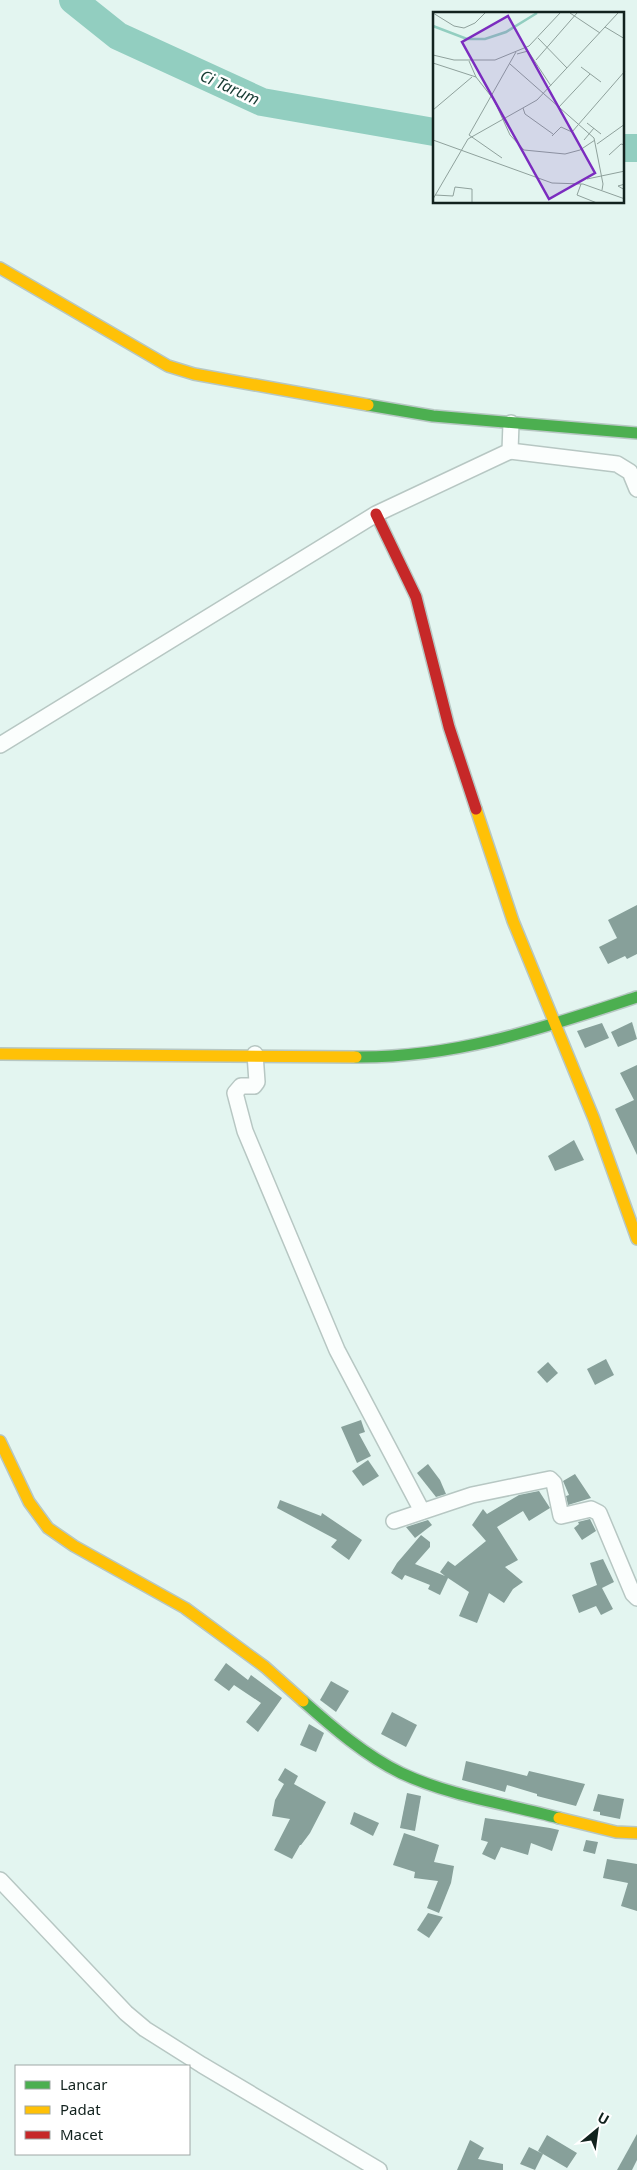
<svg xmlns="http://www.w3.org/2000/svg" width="637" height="2170" viewBox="0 0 637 2170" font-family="'Noto Sans',sans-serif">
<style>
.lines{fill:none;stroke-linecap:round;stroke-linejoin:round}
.river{stroke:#92cec0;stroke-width:28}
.building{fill:#87a09a}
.street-casing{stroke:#b7c7c3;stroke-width:18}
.fast-casing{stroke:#b7c7c3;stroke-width:14}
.slow-casing{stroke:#b7c7c3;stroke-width:14}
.jam-casing{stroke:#b7c7c3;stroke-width:14}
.street{stroke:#fbfefd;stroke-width:15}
.fast{stroke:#4caf50;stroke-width:11}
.slow{stroke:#ffc107;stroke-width:11}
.jam{stroke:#c62828;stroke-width:11}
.labels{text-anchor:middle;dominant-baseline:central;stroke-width:5;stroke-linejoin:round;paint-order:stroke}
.water-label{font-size:16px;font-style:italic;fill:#163b33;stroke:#fff}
.inset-river{fill:none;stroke:#92cec0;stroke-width:2.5}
.inset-road{fill:none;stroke:#8fa19c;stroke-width:1}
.view{fill:#7b2cbf;fill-opacity:0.15;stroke:#7b2cbf;stroke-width:2.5}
.inset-edge{fill:none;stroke:#12221e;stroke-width:2.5}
</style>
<rect width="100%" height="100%" fill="#e3f5f0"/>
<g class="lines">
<!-- river -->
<g class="river">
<polyline points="73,0 118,36 262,102 434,132"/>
<polyline points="623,148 637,148"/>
</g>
</g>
<!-- building -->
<g class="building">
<polygon points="637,905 637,954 627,959 625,956 608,964 599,947 617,938 608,920"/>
<polygon points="632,1022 637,1039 618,1047 611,1032"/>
<polygon points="602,1023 609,1038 585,1048 577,1031"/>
<polygon points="637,1065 637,1155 615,1109 634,1100 620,1073"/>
<polygon points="574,1140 584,1160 555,1171 548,1156"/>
<polygon points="606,1359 614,1375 595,1385 587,1369"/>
<polygon points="548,1362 558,1373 547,1383 537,1372"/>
<polygon points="361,1420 365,1432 359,1434 371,1456 357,1463 341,1427"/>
<polygon points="368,1460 379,1476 363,1486 352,1471"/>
<polygon points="428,1464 440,1480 446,1494 436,1497 417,1473"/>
<polygon points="575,1474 591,1498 568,1505 566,1496 569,1495 563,1481"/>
<polygon points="539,1491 550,1508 529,1521 523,1511 497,1527 518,1560 505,1567 523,1582 513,1589 504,1603 489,1593 477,1623 459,1616 469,1592 448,1578 440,1595 428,1589 430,1585 405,1575 402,1580 391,1573 397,1563 421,1535 430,1542 430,1547 415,1564 445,1576 440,1572 448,1561 455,1566 486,1541 472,1525 483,1509 487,1514 519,1495"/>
<polygon points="280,1500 321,1516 322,1513 362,1540 349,1560 331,1547 337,1540 277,1508"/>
<polygon points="590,1519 596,1531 582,1540 574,1528 579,1524 578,1522"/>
<polygon points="428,1520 432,1525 415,1538 406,1527"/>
<polygon points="603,1559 614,1582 602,1588 613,1609 601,1615 596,1606 579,1613 572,1595 597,1585 590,1563"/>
<polygon points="226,1663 248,1680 251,1675 282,1698 258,1732 246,1722 261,1703 234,1685 229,1691 214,1680"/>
<polygon points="331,1681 349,1691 336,1712 320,1700"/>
<polygon points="392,1712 417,1725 406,1747 381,1734"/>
<polygon points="309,1724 324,1733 316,1752 300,1745"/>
<polygon points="466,1761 527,1776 529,1771 585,1784 576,1806 537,1796 537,1794 507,1785 505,1792 462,1780"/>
<polygon points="285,1768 298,1776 294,1784 326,1802 310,1833 301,1845 300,1845 292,1859 274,1850 290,1819 272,1816 275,1800 284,1784 278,1780"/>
<polygon points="407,1793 421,1796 415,1831 400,1828"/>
<polygon points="598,1794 624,1799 620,1819 600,1815 600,1812 593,1811"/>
<polygon points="354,1812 379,1823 373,1836 350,1824"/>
<polygon points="485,1818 550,1828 559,1830 552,1851 531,1843 528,1855 501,1847 495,1860 482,1854 488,1842 481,1840"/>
<polygon points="404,1833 439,1845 434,1862 454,1866 451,1883 439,1913 427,1908 438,1881 414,1878 415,1872 393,1865"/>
<polygon points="586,1840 598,1842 595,1854 583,1851"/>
<polygon points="607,1859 637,1864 637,1911 621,1906 628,1883 603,1878"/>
<polygon points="428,1913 443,1917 429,1938 417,1930"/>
<polygon points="637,2134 637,2160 632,2170 617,2170"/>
<polygon points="547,2135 577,2153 567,2168 543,2154 535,2170 520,2164 529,2147 543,2154 538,2151"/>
<polygon points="470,2140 484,2148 478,2159 503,2164 503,2170 457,2170"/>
</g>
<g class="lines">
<defs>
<g id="street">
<polyline points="510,451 617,464 630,472 637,489"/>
<polyline points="0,745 376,514 510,451 511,423"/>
<polyline points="255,1054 257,1082 254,1086 241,1086 235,1093 245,1131 337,1350 422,1511"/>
<polyline points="394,1521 472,1495 550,1479 554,1483 561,1516 591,1509 599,1513 633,1594 637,1598"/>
<polyline points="0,1880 126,2013 145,2029 202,2065 379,2170"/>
</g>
<g id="fast">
<polyline points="368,405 433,416 637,433"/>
<path d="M356 1057C456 1058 543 1028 637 997"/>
<path d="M303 1701C332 1727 366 1756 401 1773 450 1796 507 1804 559 1818"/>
</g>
<g id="slow">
<polyline points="0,268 168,366 194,374 368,405"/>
<polyline points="476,809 513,921 594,1119 637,1239"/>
<polyline points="0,1054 356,1057"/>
<polyline points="0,1441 29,1502 48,1528 74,1546 185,1608 265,1667 303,1701"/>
<polyline points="559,1818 616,1832 637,1833"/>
</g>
<polyline id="jam" points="376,514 416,597 449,727 476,809"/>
</defs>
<!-- street casing -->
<use href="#street" class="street-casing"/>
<!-- fast casing -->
<use href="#fast" class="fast-casing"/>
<!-- slow casing -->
<use href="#slow" class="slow-casing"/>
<!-- jam casing -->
<use href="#jam" class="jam-casing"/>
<!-- street -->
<use href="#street" class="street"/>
<!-- fast -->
<use href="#fast" class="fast"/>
<!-- slow -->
<use href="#slow" class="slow"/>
<!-- jam -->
<use href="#jam" class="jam"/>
</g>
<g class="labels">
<!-- water labels -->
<g class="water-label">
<text transform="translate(230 87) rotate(24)">Ci Tarum</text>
</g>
</g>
<!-- overview -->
<g transform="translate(433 12)">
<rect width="191" height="191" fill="#e3f5f0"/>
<path class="inset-river" d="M0 14 34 27H52L73 20 104 1"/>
<path class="inset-road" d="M0 1 21 14 31 16 42 11 52 1M137 1 167 21M172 15 192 27M105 26 134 56M84 42 95 39 118 74M0 43 21 48H62L96 34 127 1M103 48 144 1M36 49 43 65M0 51 43 65 61 88 77 123 91 138 132 142 147 138 162 128M77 52 161 126 170 172 169 178M148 55 168 70M126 95 157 62M90 96 92 102 120 122M0 98 39 65M154 111 168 122M145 113 192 59M119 124 128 115 139 120 145 113M0 128 119 171 150 172 192 187M151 128 161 116M164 132 192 112M176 143 188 132 192 133M69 146 36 123 83 40M154 167 192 159M148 172 144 183 164 191M192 172 185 174 192 178M2 183 20 184 22 175 39 177V191M0 187 35 127 104 88 185 1"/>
<path class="view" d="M75 4 162 161 116 187 29 30Z"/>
<rect width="191" height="191" class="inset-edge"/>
</g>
<!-- legend -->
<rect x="15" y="2065" width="175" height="90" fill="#ffffff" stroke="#a0a7a5"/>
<rect x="25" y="2081" width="25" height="8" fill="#4caf50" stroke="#a0a7a5"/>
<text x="60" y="2090" font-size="15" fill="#12221e">Lancar</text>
<rect x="25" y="2106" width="25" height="8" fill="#ffc107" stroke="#a0a7a5"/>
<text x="60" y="2115" font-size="15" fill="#12221e">Padat</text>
<rect x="25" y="2131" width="25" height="8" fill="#c62828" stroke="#a0a7a5"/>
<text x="60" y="2140" font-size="15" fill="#12221e">Macet</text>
<!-- north arrow -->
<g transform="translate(597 2130) rotate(29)" stroke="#ffffff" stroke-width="4" paint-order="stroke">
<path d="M0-4L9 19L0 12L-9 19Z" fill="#12221e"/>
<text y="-8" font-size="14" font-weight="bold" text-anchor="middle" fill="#12221e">U</text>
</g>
</svg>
